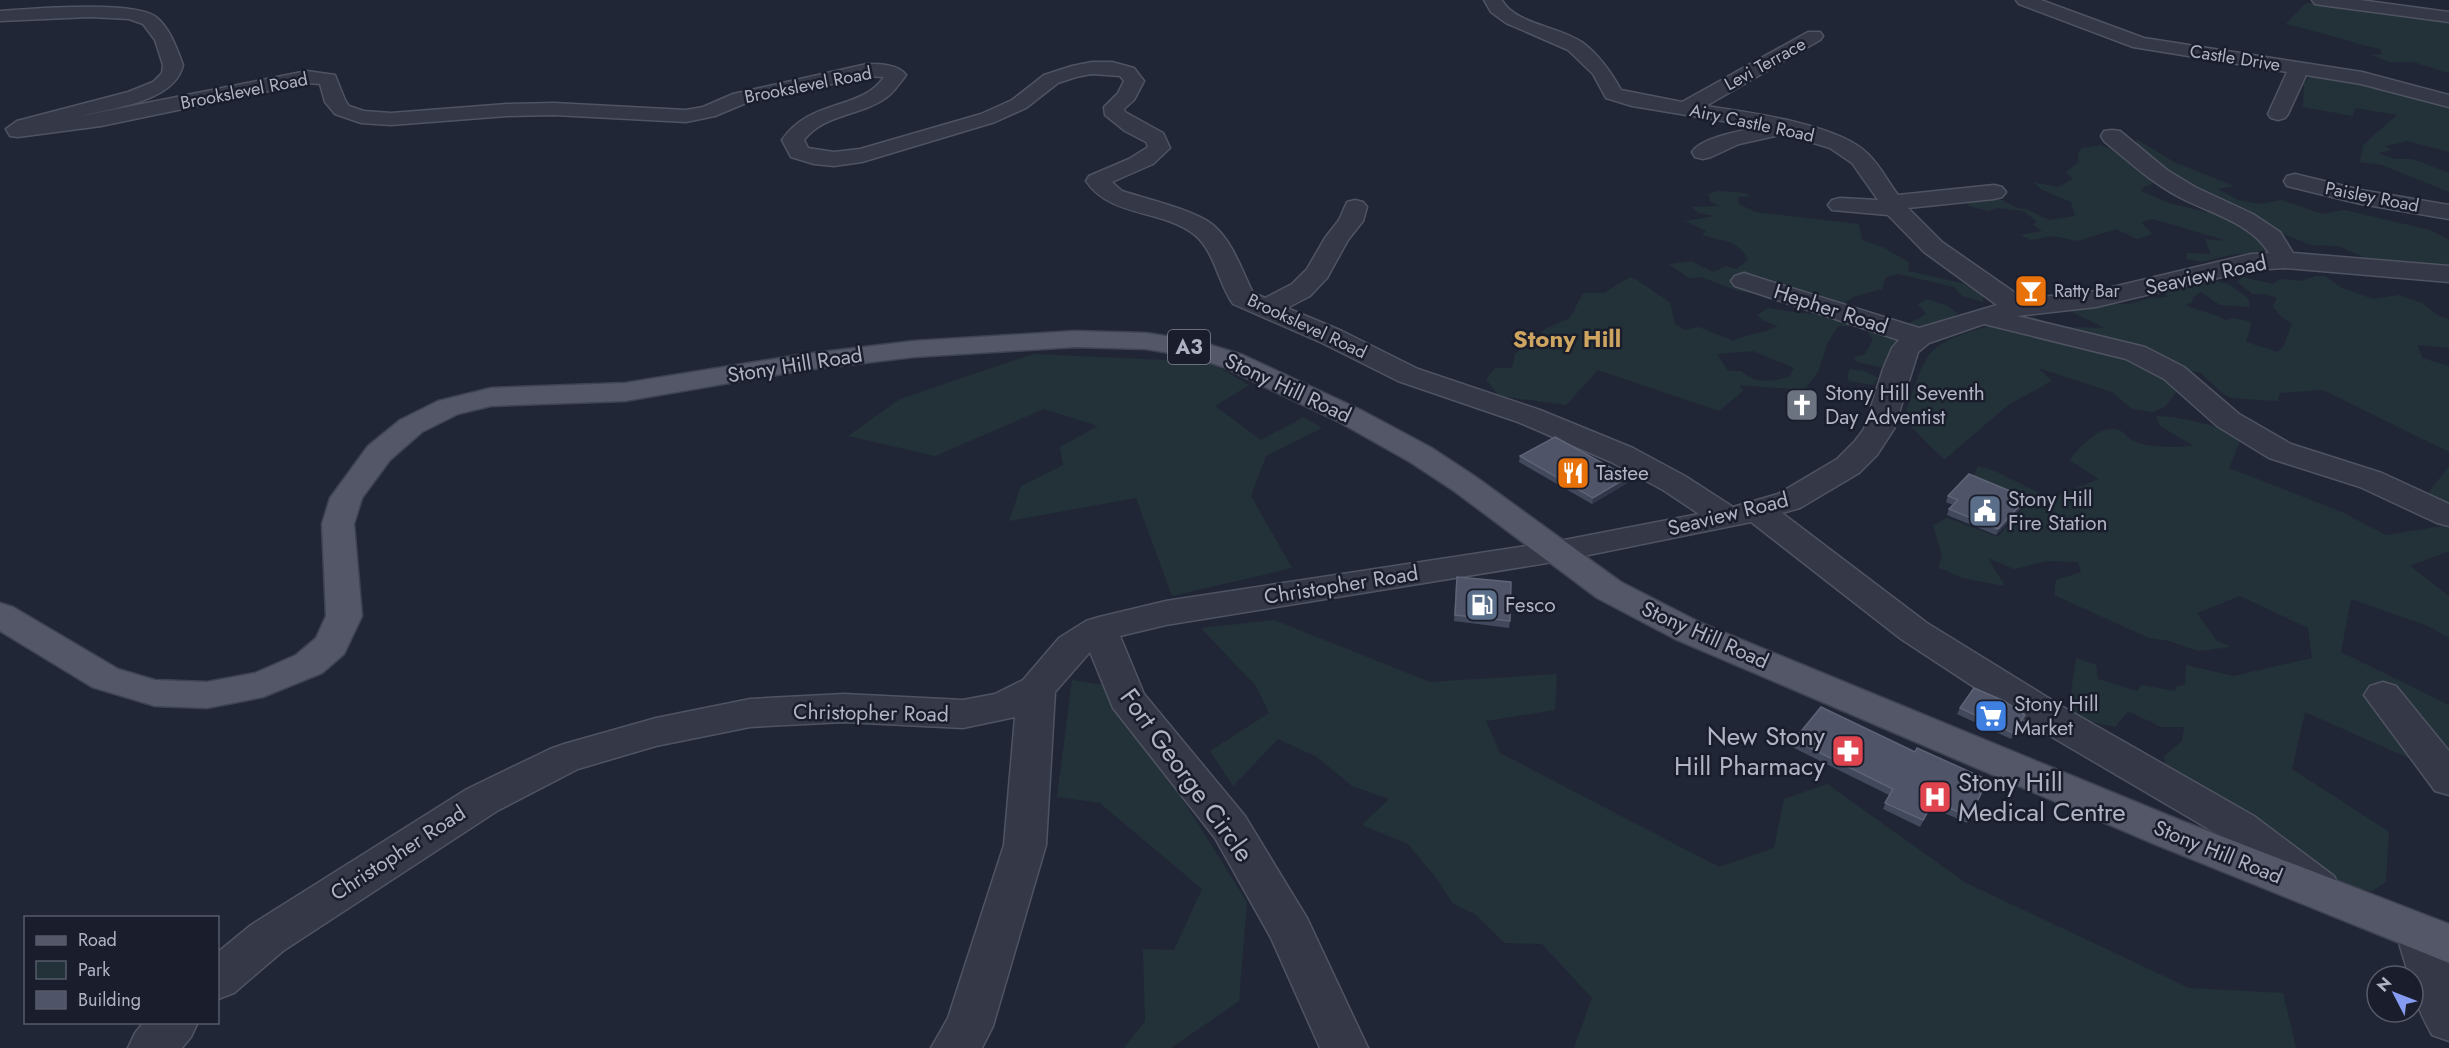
<svg xmlns="http://www.w3.org/2000/svg" width="2449" height="1048" viewBox="0 0 2449 1048" font-family="Jost,sans-serif">
<style>
.green{fill:#233238;fill-rule:evenodd}
.lines{fill:none;stroke-linecap:round;stroke-linejoin:round}
.minor-casing{stroke:#4f5362;stroke-width:3}
.major-casing{stroke:#3e4251;stroke-width:3}
.minor{fill:#353947;fill-rule:evenodd}
.major{fill:#535767;fill-rule:evenodd}
.wall{fill:#43495d}
.shaded-wall{fill:#313649}
.building{fill:#4f5468;stroke:#5e6376;stroke-width:1.5}
.labels{text-anchor:middle;dominant-baseline:central;stroke-width:5;stroke-linejoin:round;paint-order:stroke}
.far-street-label{font-size:18px;fill:#afb3c4;stroke:#1a1e2c}
.far-poi-label{font-size:18px;fill:#afb3c4;stroke:#1a1e2c;text-anchor:start}
.shield{fill:#1a1e2c;stroke:#828696;stroke-width:1.5}
.shield-label{font-size:20px;font-weight:bold;fill:#afb3c4}
.street-label{font-size:21px;fill:#afb3c4;stroke:#1a1e2c}
.poi-label{font-size:21px;fill:#afb3c4;stroke:#1a1e2c;text-anchor:start}
.quarter-label{font-size:24px;font-weight:bold;fill:#cea560;stroke:#1a1e2c}
.near-poi-label{font-size:26px;fill:#afb3c4;stroke:#1a1e2c;text-anchor:end}
.near-street-label{font-size:26px;fill:#afb3c4;stroke:#1a1e2c}
</style>
<rect width="100%" height="100%" fill="#212637"/>
<!-- green -->
<g class="green">
<path d="M2306 3 2390 10 2449 19V73L2413 62H2389L2372 55 2382 54 2380 49C2348 42 2318 31 2286 24Z"/>
<polygon points="2319,74 2369,83 2449,106 2449,152 2407,141 2385,146 2392,150 2378,153 2395,159 2413,159 2449,173 2449,192 2382,165 2360,162 2363,145 2397,115 2355,108 2353,116 2303,107 2304,83 2311,76"/>
<polygon points="2136,139 2174,162 2234,186 2218,189 2238,200 2260,204 2282,200 2322,214 2344,210 2430,230 2449,240 2449,269 2403,266 2366,258 2338,246 2311,245 2275,231 2169,176 2137,148"/>
<polygon points="2101,145 2136,161 2159,181 2144,187 2141,191 2169,203 2243,221 2281,253 2236,254 2201,262 2187,259 2186,253 2211,254 2205,239 2228,241 2153,219 2141,222 2152,234 2137,239 2116,229 2078,241 2053,236 2031,240 2020,235 2042,231 2033,225 2037,222 2024,211 1997,208 1988,211 1969,206 1966,201 2000,199 2017,208 2026,209 2049,220 2075,216 2071,202 2042,190 2033,182 2058,187 2073,179 2066,172 2079,162 2078,153 2082,148"/>
<path d="M1719 191 1744 193 1751 196 1738 197 1739 204 1755 212 1859 224 1862 240 1882 247 1909 262 1908 271 1962 283 1984 294 1983 302 1962 296 1954 287 1898 274 1886 277 1882 289 1853 297 1845 303 1856 311 1738 291 1701 277 1689 278 1669 264 1691 261 1713 272 1726 266 1736 269 1748 260C1738 238 1721 242 1702 235L1706 231 1685 221 1715 216 1699 213 1691 207 1719 206 1711 202 1708 194Z"/>
<path d="M2315 276H2325L2340 287 2373 299 2399 295 2422 303 2439 316 2449 319V348L2418 345 2422 358 2449 366V452L2323 390 2280 393 2278 401 2231 398 2221 392 2201 373 2162 364 2011 320 2033 316 2055 329 2069 327 2105 328 2070 311 2101 304H2129L2150 298 2167 297 2163 288 2216 281 2230 285 2249 299V307L2220 305 2201 292 2194 297 2191 303 2185 304C2198 312 2212 312 2225 320L2234 318 2250 322 2251 326 2246 342 2278 352 2284 345 2292 323 2281 317 2273 306 2277 298 2265 294H2253L2237 282 2243 277 2273 284 2279 279 2302 281Z"/>
<path d="M1630 277C1637 278 1660 297 1670 302L1675 324 1685 330 1699 327 1733 341C1747 333 1764 334 1778 326L1764 321 1757 315 1768 308 1809 314 1855 316 1862 322 1850 326H1838L1828 342 1818 372 1804 390 1739 385 1743 391 1719 411 1598 370 1566 405 1499 396 1486 379 1495 368H1512L1515 354 1545 329 1570 318 1583 293H1604ZM1753 351 1794 368 1789 377C1769 382 1756 384 1741 371H1728L1717 354Z"/>
<path d="M1926 299 1946 305 1958 313C1940 326 1925 332 1904 326L1926 314 1918 304Z"/>
<path d="M1996 324 2127 354 2166 374 2177 390 2166 406 2153 412 2132 409 2112 392 2038 368 2052 381 2008 405 1945 459C1928 447 1919 432 1903 420 1910 401 1918 371 1929 355 1941 338 1977 330 1996 324Z"/>
<polygon points="1876,329 1901,342 1889,367 1878,367 1857,362 1854,357 1865,354 1873,340 1867,331"/>
<polygon points="1033,354 1210,362 1249,385 1215,406 1261,440 1304,417 1322,428 1266,456 1251,496 1292,568 1172,596 1136,498 1009,521 1021,486 1063,465 1060,447 1098,426 1044,409 935,456 848,436 900,399"/>
<polygon points="1850,369 1865,371 1878,378 1873,385 1849,381 1847,375"/>
<path d="M2156 416C2181 417 2221 425 2241 439L2229 468 2342 512 2386 535 2449 525V551L2410 566 2449 596V638L2428 626 2351 599 2341 652 2449 705V776L2305 712 2292 769 2389 832 2386 882 2372 891 2343 885 2168 779 2164 756 2182 741 2184 727H2161L2128 711 2115 727 2079 719 2068 712 2076 658 2096 665 2098 679 2137 691 2142 685 2175 691 2177 686 2185 685 2186 665 2233 676 2312 658 2308 628 2240 596 2197 613 2216 640 2231 647 2198 651 2169 641 2149 638 2054 595 2056 580 2081 572 2078 562 2047 561 2014 569 1988 558 2005 586 1962 578 1938 567 1942 556 1933 525 1947 518 1998 537 2026 504 1974 476 1978 466 1995 471 2050 498 2099 479 2069 460C2081 447 2099 424 2119 430 2124 432 2129 439 2134 441 2152 449 2175 447 2194 446L2160 426Z"/>
<polygon points="2449,466 2449,512 2423,500"/>
<polygon points="1274,620 1430,682 1557,674 1555,710 1486,721 1500,753 1719,867 1774,848 1784,799 1827,784 1966,883 2189,988 2283,993 2296,1048 1574,1048 1592,998 1542,944 1505,943 1475,914 1453,904 1437,879 1408,844 1362,825 1389,799 1352,786 1317,757 1278,739 1233,786 1210,751 1269,713 1256,686 1201,628"/>
<polygon points="1072,680 1103,685 1171,781 1247,902 1239,1001 1171,1048 1124,1048 1145,1021 1143,949 1174,950 1202,889 1100,803 1057,797"/>
</g>
<g class="lines">
<defs>
<g id="minor">
<path d="M1484 0H1502C1514 24 1562 27 1583 43 1600 56 1611 72 1621 90L1682 102 1808 32H1820L1823 36 1820 40 1706 106C1747 112 1839 124 1868 154 1880 165 1888 182 1898 195L1994 185 2002 187 2006 192 2002 197 1994 199 1908 208 1942 242 2024 299 2096 291 2251 254 2269 253C2250 222 2209 213 2179 197 2151 182 2128 161 2104 141L2101 136 2104 131 2112 130 2120 131 2167 170 2195 187 2253 214 2280 232 2293 253 2449 266V282L2285 268 2251 270 2096 307 2017 316 2145 347 2184 367 2239 414 2291 444 2382 473 2449 504V526L2437 523 2360 487 2269 458 2217 426 2164 379 2126 359 1984 324 1929 343 1918 352 1894 429 1877 455 1859 473 1800 508 1782 513 1927 623 2063 707 2254 816 2334 876 2340 888 2334 900 2318 906 2302 900 2224 838 2035 727 1901 639 1751 522 1559 561 1166 625 1120 636 1144 694 1245 816 1307 918 1368 1048H1320L1271 938 1215 838 1113 708 1090 652 1055 692 1046 845 993 1026 982 1048H931L948 1018 1004 845 1015 717 963 728 844 722 750 727 656 746 578 769 497 811 283 951 234 993 218 999V952L251 925 467 789 550 749 564 744 656 718 750 699 844 694 963 700 995 694 1023 680 1059 638 1086 621 1099 617 1166 601 1559 541 1699 514 1663 490 1611 462 1518 422 1398 381 1322 343 1233 304C1218 283 1215 252 1195 235 1163 209 1111 218 1086 181L1089 176 1129 159 1148 147 1146 142 1125 131 1105 115 1104 107 1118 93 1124 81 1120 76 1092 74 1076 77 1058 83 1026 108 995 122 862 162 834 166 814 164 791 157 782 140C811 98 861 111 884 77L867 76 746 103 715 116 686 122 554 115 507 116 391 125 361 123 335 114 325 102 320 84 307 83 101 126 18 137 10 136 6 129 17 121 128 92 153 82 162 73 163 65 155 40 143 24 129 19 90 17 0 21V11C31 9 133 0 156 17 170 28 177 49 183 65 175 102 112 108 81 116L307 71 335 75 345 100 349 106 364 111 391 113 507 104 554 103 686 110 703 107 733 94 867 64C880 64 898 64 906 75 900 83 895 91 887 97 862 116 825 113 804 140L808 148 834 152 860 149 981 114 1012 100 1044 75 1072 66 1092 62H1112L1134 68 1144 81 1134 100 1124 109 1125 112 1163 133 1170 148 1153 164 1112 182 1122 191C1146 199 1195 210 1213 225 1233 242 1242 271 1253 293L1265 298 1292 284 1307 269 1325 238 1339 220 1347 202 1355 200 1363 202 1367 207 1363 221 1348 240 1327 278 1310 296 1287 308 1342 331 1418 369 1540 410 1633 448 1685 476 1733 507 1778 494 1837 459 1855 441 1864 429 1883 369 1892 348 1899 340 1735 286 1731 281 1735 276 1744 273 1753 276 1919 328 1997 305 1924 252 1888 215 1832 210 1828 205 1832 200 1840 198 1878 200 1852 163 1830 148 1784 134 1739 144 1711 157 1703 159 1695 157 1692 152C1702 137 1741 131 1759 127L1632 106 1606 98 1593 74 1568 50 1506 23 1491 12Z"/>
<polygon points="2016,0 2041,0 2144,38 2362,72 2449,95 2449,107 2361,84 2306,75 2288,114 2285,118 2278,120 2271,118 2268,114 2287,72 2133,47 2019,4"/>
<polygon points="2312,0 2360,0 2449,12 2449,22 2321,5 2315,4"/>
<polygon points="2295,174 2361,190 2449,205 2449,219 2361,204 2287,186 2284,181 2287,176"/>
<polygon points="2383,682 2396,686 2449,751 2449,795 2435,791 2364,695 2370,686"/>
<path d="M2419 914 2435 920 2449 956V1041L2432 1035C2421 1015 2413 999 2413 976H2409L2396 933 2403 920Z"/>
<polygon points="144,1022 198,1022 191,1037 182,1048 128,1048 135,1033"/>
</g>
<polygon id="major" points="1075,331 1146,333 1198,341 1243,355 1361,410 1432,448 1476,477 1621,582 1701,623 2182,821 2449,924 2449,963 2152,843 1675,639 1597,598 1454,491 1410,462 1339,422 1223,367 1193,357 1146,349 1075,347 914,357 805,370 625,401 491,406 458,414 422,432 390,460 362,498 354,524 362,616 344,654 322,673 263,697 207,708 155,706 92,687 0,631 0,603 13,607 118,669 155,680 207,682 255,673 296,655 316,638 326,616 322,524 330,498 368,446 400,420 438,401 491,388 625,383 805,354 914,341"/>
</defs>
<!-- minor casing -->
<use href="#minor" class="minor-casing"/>
<!-- major casing -->
<use href="#major" class="major-casing"/>
<!-- minor -->
<use href="#minor" class="minor"/>
<!-- major -->
<use href="#major" class="major"/>
</g>
<!-- wall -->
<g class="wall">
<polygon points="1520,456 1628,477 1627,483 1592,504 1519,462"/>
<polygon points="1948,496 2027,498 2025,504 1996,535 1947,515 1949,509 1953,505 1946,502"/>
<polygon points="1456,583 1510,621 1509,628 1454,621"/>
<polygon points="1960,708 2022,721 2011,739 1957,714"/>
<polygon points="1794,740 1915,752 1988,780 1967,823 1931,807 1920,827 1883,809 1889,795 1792,747"/>
</g>
<!-- shaded-wall -->
<g class="shaded-wall">
<polygon points="1628,477 1627,483 1592,504 1593,498"/>
<polygon points="2027,498 2025,504 1996,535 1998,529"/>
<polygon points="2025,715 2022,721 2011,739 2013,733"/>
</g>
<!-- building -->
<g class="building">
<polygon points="1555,437 1628,477 1593,498 1520,456"/>
<polygon points="1969,474 2027,498 1998,529 1949,509 1958,500 1948,496"/>
<polygon points="1457,577 1511,582 1510,621 1455,615"/>
<polygon points="1974,688 2004,701 2025,715 2013,733 1960,708"/>
<polygon points="1821,707 1915,752 1917,748 1988,780 1969,817 1934,801 1923,820 1885,803 1893,789 1794,740"/>
</g>
<!-- icons -->
<defs>
<symbol id="bar-square" viewBox="-11 -11 22 22"><rect x="-9" y="-9" width="18" height="18" rx="4" fill="#e8710a" stroke="#1a1e2c"/><path d="M-6-5H6L.8 .8V4.5H3.5V6h-7V4.5H-.8V.8Z" fill="#fff"/></symbol>
<symbol id="church-square" viewBox="-11 -11 22 22"><rect x="-9" y="-9" width="18" height="18" rx="4" fill="#6b7280" stroke="#1a1e2c"/><path d="M-1.2-6h2.4v3.5h3.3v2.4h-3.3V6h-2.4V-.1h-3.3v-2.4h3.3Z" fill="#fff"/></symbol>
<symbol id="restaurant-square" viewBox="-11 -11 22 22"><rect x="-9" y="-9" width="18" height="18" rx="4" fill="#e8710a" stroke="#1a1e2c"/><path d="M-5-6h1v4h1v-4h1v4h1v-4h1v5L-1.5 .5V6h-2V.5L-5-1ZM5-6V6H3V1.5H1.5Q1.5-4 5-6Z" fill="#fff"/></symbol>
<symbol id="civic-square" viewBox="-11 -11 22 22"><rect x="-9" y="-9" width="18" height="18" rx="4" fill="#5c6f8a" stroke="#1a1e2c"/><path d="M-.6-6.5H3V-4.5H.6V-3L4-1V1h2V6H-6V1h2V-1L-.6-3ZM-1.2 2.5V6h2.4V2.5Z" fill="#fff"/></symbol>
<symbol id="fuel-square" viewBox="-11 -11 22 22"><rect x="-9" y="-9" width="18" height="18" rx="4" fill="#5c6f8a" stroke="#1a1e2c"/><path d="M-5.5-6h7V0h2V4h1.3V-2.5L3-4.5l.8-.8L6-3V5H2.5V1h-1V6h-7ZM-4.2-4.7v3.2H.2V-4.7Z" fill="#fff"/></symbol>
<symbol id="supermarket-square" viewBox="-11 -11 22 22"><rect x="-9" y="-9" width="18" height="18" rx="4" fill="#3f7fe0" stroke="#1a1e2c"/><path d="M-6-5.5h2.5l.6 2H6L4.5 2H-2.5L-4.4-4H-6ZM-1.5 3.2a1.3 1.3 0 1 0 .1 0ZM3 3.2a1.3 1.3 0 1 0 .1 0Z" fill="#fff"/></symbol>
<symbol id="pharmacy-square" viewBox="-11 -11 22 22"><rect x="-9" y="-9" width="18" height="18" rx="4" fill="#e0444e" stroke="#1a1e2c"/><path d="M-2-6h4v4h4v4h-4v4h-4v-4h-4v-4h4Z" fill="#fff"/></symbol>
<symbol id="hospital-square" viewBox="-11 -11 22 22"><rect x="-9" y="-9" width="18" height="18" rx="4" fill="#e0444e" stroke="#1a1e2c"/><path d="M-5-5h3v3.5h4V-5h3V5h-3V1.5h-4V5h-3Z" fill="#fff"/></symbol>
</defs>
<g fill-rule="evenodd">
<use href="#bar-square" x="2012" y="272" width="38" height="38"/>
<use href="#church-square" x="1783" y="386" width="38" height="38"/>
<use href="#restaurant-square" x="1554" y="454" width="38" height="38"/>
<use href="#civic-square" x="1966" y="492" width="38" height="38"/>
<use href="#fuel-square" x="1463" y="586" width="38" height="38"/>
<use href="#supermarket-square" x="1972" y="697" width="38" height="38"/>
<use href="#pharmacy-square" x="1829" y="732" width="38" height="38"/>
<use href="#hospital-square" x="1916" y="778" width="38" height="38"/>
</g>
<g class="labels">
<!-- far-street labels -->
<g class="far-street-label">
<text transform="translate(2235 58) rotate(9)">Castle Drive</text>
<text transform="translate(1765 64) rotate(-29)">Levi Terrace</text>
<text transform="translate(808 85) rotate(-11)">Brookslevel Road</text>
<text transform="translate(244 91) rotate(-11)">Brookslevel Road</text>
<text transform="translate(1752 123) rotate(12)">Airy Castle Road</text>
<text transform="translate(2372 197) rotate(11)">Paisley Road</text>
<text transform="translate(1307 326) rotate(25)">Brookslevel Road</text>
</g>
<!-- far-poi labels -->
<g class="far-poi-label">
<text x="2054" y="291">Ratty Bar</text>
</g>
<!-- shield labels -->
<rect class="shield" x="1168" y="330" width="42" height="34" rx="4.5"/>
<g class="shield-label">
<text x="1189" y="347">A3</text>
</g>
<!-- street labels -->
<g class="street-label">
<text transform="translate(2206 275) rotate(-12)">Seaview Road</text>
<text transform="translate(1831 309) rotate(18)">Hepher Road</text>
<text transform="translate(795 365) rotate(-9)">Stony Hill Road</text>
<text transform="translate(1288 388) rotate(25)">Stony Hill Road</text>
<text transform="translate(1728 514) rotate(-14)">Seaview Road</text>
<text transform="translate(1341 585) rotate(-9)">Christopher Road</text>
<text transform="translate(1705 635) rotate(24)">Stony Hill Road</text>
<text transform="translate(871 713) rotate(1)">Christopher Road</text>
<text transform="translate(2218 852) rotate(22)">Stony Hill Road</text>
<text transform="translate(398 853) rotate(-33)">Christopher Road</text>
</g>
<!-- poi labels -->
<g class="poi-label">
<text x="1825" y="393">Stony Hill Seventh<tspan x="1825" dy="24">Day Adventist</tspan></text>
<text x="1596" y="473">Tastee</text>
<text x="2008" y="499">Stony Hill<tspan x="2008" dy="24">Fire Station</tspan></text>
<text x="1505" y="605">Fesco</text>
<text x="2014" y="704">Stony Hill<tspan x="2014" dy="24">Market</tspan></text>
</g>
<!-- quarter labels -->
<g class="quarter-label">
<text x="1567" y="338">Stony Hill</text>
</g>
<!-- near-poi labels -->
<g class="near-poi-label">
<text x="1825" y="736">New Stony<tspan x="1825" dy="30">Hill Pharmacy</tspan></text>
<text x="1958" y="782" text-anchor="start">Stony Hill<tspan x="1958" dy="30">Medical Centre</tspan></text>
</g>
<!-- near-street labels -->
<g class="near-street-label">
<text transform="translate(1187 775) rotate(54)">Fort George Circle</text>
</g>
</g>
<!-- legend -->
<rect x="24" y="916" width="195" height="108" fill="#1a1e2c" stroke="#565a69" stroke-width="1.5"/>
<rect x="36" y="936" width="30" height="9" fill="#535767" stroke="#565a69" stroke-width="1.5"/>
<text x="78" y="946" font-size="18" fill="#afb3c4">Road</text>
<rect x="36" y="961" width="30" height="18" fill="#233238" stroke="#565a69" stroke-width="1.5"/>
<text x="78" y="976" font-size="18" fill="#afb3c4">Park</text>
<rect x="36" y="991" width="30" height="18" fill="#4f5468" stroke="#565a69" stroke-width="1.5"/>
<text x="78" y="1006" font-size="18" fill="#afb3c4">Building</text>
<!-- north arrow -->
<g transform="translate(2395 994) rotate(312)"><circle r="28" fill="#1a1e2c" stroke="#565a69" stroke-width="1.5"/>
<path d="M0-4.5L10 22L0 15L-10 22Z" fill="#869bf2"/>
<text y="-9" font-size="16" font-weight="bold" text-anchor="middle" fill="#afb3c4">N</text>
</g>
</svg>
